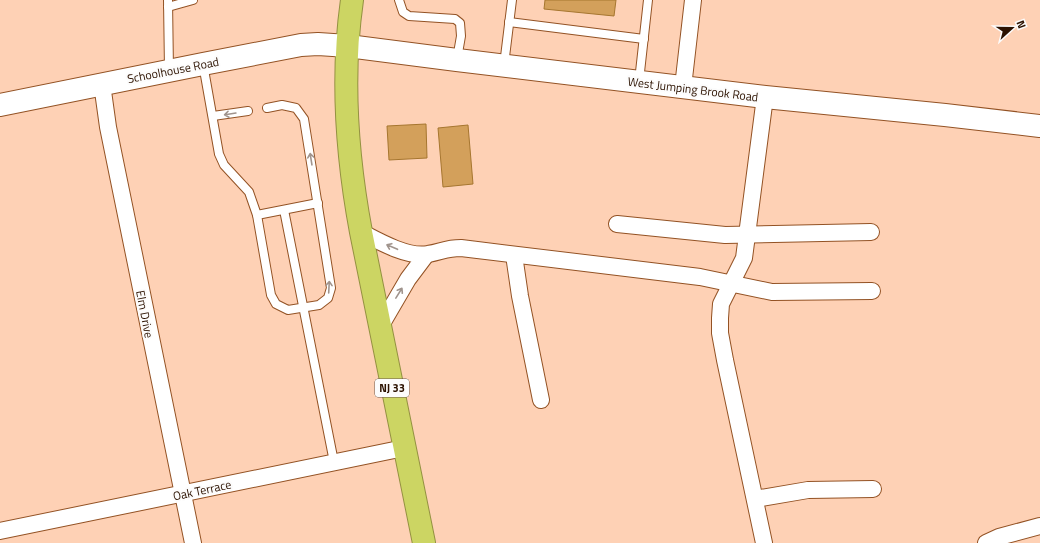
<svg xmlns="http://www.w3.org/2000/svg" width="1040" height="543" viewBox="0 0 1040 543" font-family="'Titillium Web',sans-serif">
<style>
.building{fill:#d3a05b;stroke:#a6762f}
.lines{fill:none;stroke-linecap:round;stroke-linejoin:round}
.lane-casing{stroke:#935224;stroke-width:10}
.street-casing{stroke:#935224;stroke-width:18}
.secondary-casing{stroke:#935224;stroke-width:24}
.highway-casing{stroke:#949141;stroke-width:24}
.lane{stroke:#fff;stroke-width:8}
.street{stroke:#fff;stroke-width:16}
.secondary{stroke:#fff;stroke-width:22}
.highway{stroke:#ccd563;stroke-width:22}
.oneway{stroke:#a0948d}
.labels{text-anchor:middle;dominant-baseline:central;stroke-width:4;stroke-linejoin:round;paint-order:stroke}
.shield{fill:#fcfcfc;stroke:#6a584c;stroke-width:1}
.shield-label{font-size:11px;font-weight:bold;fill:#2c1201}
.street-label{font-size:12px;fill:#2c1201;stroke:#fcfcfc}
</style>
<rect width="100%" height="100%" fill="#fed1b5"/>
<!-- building -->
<g class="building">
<polygon points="545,0 616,0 614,16 544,9"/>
<polygon points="426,124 427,158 389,160 387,126"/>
<polygon points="468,125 473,184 443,187 438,128"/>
</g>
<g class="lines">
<defs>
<g id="lane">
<polyline points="168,0 169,70"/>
<polyline points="399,0 403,12 409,16 455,19 460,23 461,36 457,59"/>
<polyline points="168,7 193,0"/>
<polyline points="509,22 644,39"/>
<polyline points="203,64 219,154 224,165 249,192 257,215 271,295 276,304 288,310 319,305 328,298 331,288 304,119 296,108 282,105 267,108"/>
<polyline points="504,65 512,0"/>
<polyline points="639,81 648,0"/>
<polyline points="213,116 248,111"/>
<polyline points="284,210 334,462"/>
<polyline points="257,215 318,203"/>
</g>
<g id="street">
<polyline points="102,84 108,127 193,543"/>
<polyline points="683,87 693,0"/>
<polyline points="617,224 725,235 871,232"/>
<path d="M361 232C378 241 408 258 428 254 441 252 446 248 461 248L700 277 772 292 872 291"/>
<polyline points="514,255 520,296 541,400"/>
<polyline points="380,327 408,279 426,255"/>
<polyline points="755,499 808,490 873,489"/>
<polyline points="0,531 404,448"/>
<polyline points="764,543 725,360 720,333 720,318 721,304 744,258 765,97"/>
<polyline points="986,543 999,537 1040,526"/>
</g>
<polyline id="secondary" points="0,105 203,64 301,45 318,44 348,46 457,60 765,97 945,115 1040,126"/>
<path id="highway" d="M352 0C341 77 347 157 361 232L424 543"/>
</defs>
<!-- lane casing -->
<use href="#lane" class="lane-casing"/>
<!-- street casing -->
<use href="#street" class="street-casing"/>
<!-- secondary casing -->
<use href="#secondary" class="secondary-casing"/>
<!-- highway casing -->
<use href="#highway" class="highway-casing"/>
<!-- lane -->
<use href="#lane" class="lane"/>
<!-- street -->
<use href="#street" class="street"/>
<!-- secondary -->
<use href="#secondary" class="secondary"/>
<!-- highway -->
<use href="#highway" class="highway"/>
</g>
<!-- one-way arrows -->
<defs><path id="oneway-shaft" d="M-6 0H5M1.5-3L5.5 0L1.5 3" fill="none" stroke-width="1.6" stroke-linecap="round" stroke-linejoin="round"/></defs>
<g class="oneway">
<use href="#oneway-shaft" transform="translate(230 114) rotate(171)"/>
<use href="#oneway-shaft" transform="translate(311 159) rotate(-99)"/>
<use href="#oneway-shaft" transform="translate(392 247) rotate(-157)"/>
<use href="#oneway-shaft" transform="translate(329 287) rotate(-87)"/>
<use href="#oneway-shaft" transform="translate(399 293) rotate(-58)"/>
</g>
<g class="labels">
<!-- shield labels -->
<rect class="shield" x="375" y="379" width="34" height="18" rx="3"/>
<g class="shield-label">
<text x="392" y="388">NJ 33</text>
</g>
<!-- street labels -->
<g class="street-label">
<text transform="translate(173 70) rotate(-11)">Schoolhouse Road</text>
<text transform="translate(693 89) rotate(7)">West Jumping Brook Road</text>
<text transform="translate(145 314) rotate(79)">Elm Drive</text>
<text transform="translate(202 490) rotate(-12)">Oak Terrace</text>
</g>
</g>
<!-- north arrow -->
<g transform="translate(1012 28) rotate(69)" stroke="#fcfcfc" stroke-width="3" paint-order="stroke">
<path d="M0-3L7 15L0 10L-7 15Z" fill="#2c1201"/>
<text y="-6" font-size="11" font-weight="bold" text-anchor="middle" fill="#2c1201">N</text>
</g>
</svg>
